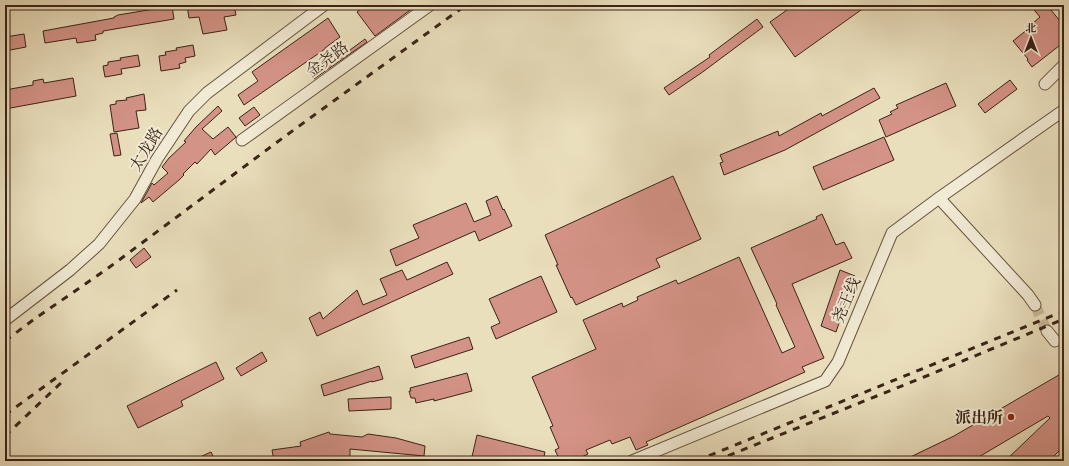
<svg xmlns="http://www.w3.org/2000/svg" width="1069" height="466" viewBox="0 0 1069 466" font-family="'EB Garamond','Noto Serif SC',serif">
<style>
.building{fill:#d49387;stroke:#3a2317}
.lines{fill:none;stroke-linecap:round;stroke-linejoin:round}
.minor-tunnel{stroke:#c7b99c;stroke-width:11;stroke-dasharray:11 5.5;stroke-linecap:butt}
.minor-casing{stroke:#665240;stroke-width:13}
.minor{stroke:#f1ead4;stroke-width:11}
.rail{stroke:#3a2317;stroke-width:3;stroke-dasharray:7 7;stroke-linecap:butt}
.poi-dot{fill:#8f2418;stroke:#f1ead4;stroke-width:1.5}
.labels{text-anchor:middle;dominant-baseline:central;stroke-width:4;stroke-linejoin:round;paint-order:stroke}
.street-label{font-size:16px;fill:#3a2317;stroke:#f1ead4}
.poi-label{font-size:16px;font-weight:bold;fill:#3a2317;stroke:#f1ead4;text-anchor:end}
</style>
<rect width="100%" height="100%" fill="#eadfbd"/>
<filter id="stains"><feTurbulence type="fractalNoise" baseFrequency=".005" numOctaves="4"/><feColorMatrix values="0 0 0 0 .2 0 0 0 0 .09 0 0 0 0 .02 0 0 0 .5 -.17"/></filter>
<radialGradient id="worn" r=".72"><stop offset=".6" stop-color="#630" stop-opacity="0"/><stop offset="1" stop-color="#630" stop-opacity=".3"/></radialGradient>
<!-- building -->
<g class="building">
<polygon points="187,5 234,5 236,15 224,17 227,30 203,34 199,17 189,18"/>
<polygon points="366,5 417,5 375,36 357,12"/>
<polygon points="794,5 868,5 795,57 770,22"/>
<polygon points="1030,5 1047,5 1064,26 1064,42 1032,67 1027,60 1028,59 1013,41 1033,25 1032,24 1040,17"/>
<polygon points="172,6 174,19 103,31 103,33 95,35 96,40 77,43 76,38 45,43 43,31 114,18 114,17 118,15"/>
<polygon points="328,18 340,37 325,48 325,49 244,105 238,95 258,81 252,72"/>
<polygon points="757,19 763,27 704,71 669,95 664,88 710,57 709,55"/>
<polygon points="24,34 26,47 5,51 5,37"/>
<polygon points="365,39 367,42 314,79 311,75 333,58 335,61"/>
<polygon points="193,45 195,56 185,58 186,62 179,64 180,68 161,71 159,56 166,55 165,52 177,50 176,48"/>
<polygon points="138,55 140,66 121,69 122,74 105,77 103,66 108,65 108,62 121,60 120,58"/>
<polygon points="73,78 76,96 5,109 5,90 33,85 33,81 43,79 44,83"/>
<polygon points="1010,80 1017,89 985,113 978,104"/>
<polygon points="946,83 956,106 886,137 879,120 892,114 890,112 898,108 896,105"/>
<polygon points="874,88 880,98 785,150 724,175 720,163 723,162 720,155 778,131 779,136 821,113 822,116"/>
<polygon points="144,94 146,110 136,111 139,128 114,132 110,105 116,104 116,101 127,100 126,98"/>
<polygon points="218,106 222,111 202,129 213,139 228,127 236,137 235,138 215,155 211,149 197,164 195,162 183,174 184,175 179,180 153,202 149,197 141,203 152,183 154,185 168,173 162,167 169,158 186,142 184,141 196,127"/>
<polygon points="254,107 260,115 245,126 239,118"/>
<polygon points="117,133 121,155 114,156 110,134"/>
<polygon points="884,137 894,160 823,190 813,167"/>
<polygon points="673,176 701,239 656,259 660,267 576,305 572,297 571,298 556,265 558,265 545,235"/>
<polygon points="497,196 503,210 504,209 512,226 479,241 475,231 396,266 390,250 419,238 413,225 466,203 474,222 491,215 486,201"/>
<polygon points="822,214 836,245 844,242 852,258 792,284 824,358 802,367 805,372 646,442 648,445 636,450 630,437 612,444 610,440 586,450 588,454 573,461 560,461 555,450 559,448 550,427 553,426 532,377 596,349 583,320 622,303 623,307 638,300 637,297 676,280 678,284 739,257 782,353 795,347 776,305 777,304 751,248 817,219 816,217"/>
<polygon points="144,248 151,257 136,268 130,260"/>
<polygon points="447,262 453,274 317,336 309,318 320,312 323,319 357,290 363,305 387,295 380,279 402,270 407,280"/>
<polygon points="840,270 855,276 836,332 821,326"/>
<polygon points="541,276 557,312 496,339 491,327 500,323 489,299"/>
<polygon points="469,337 473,349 415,368 411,356"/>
<polygon points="262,352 267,361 241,376 236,368"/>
<polygon points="216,362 224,379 181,401 183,406 138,428 127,406"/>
<polygon points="379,366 383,379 372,382 372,381 324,396 321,385"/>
<polygon points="1064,372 1064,446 1049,461 1005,461 1050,418 1048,416 972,461 902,461 954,436"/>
<polygon points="467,373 472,391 434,401 434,399 416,403 415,398 411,398 409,391 411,391 410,388"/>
<polygon points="391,397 391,409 349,411 348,399"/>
<polygon points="329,432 330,434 362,437 368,434 396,438 425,446 424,456 350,449 350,461 274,461 272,450 301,446 300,442"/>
<polygon points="477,435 545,452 543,461 471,461"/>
<polygon points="211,452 214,458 209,461 191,461"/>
</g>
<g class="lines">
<!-- minor-tunnel -->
<polyline class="minor-tunnel" points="1035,305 1047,331"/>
<defs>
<g id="minor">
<polyline points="1045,84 1064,65"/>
<polyline points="242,140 430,5"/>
<polyline points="939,198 1028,295 1035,305"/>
<polyline points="5,320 70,270 99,244 135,199 157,159 189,111 207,93 324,5"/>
<polyline points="1047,331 1055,341"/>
<polyline points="632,461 825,381 838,362 892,233 939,198 1064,110"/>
</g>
</defs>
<!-- minor casing -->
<use href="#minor" class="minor-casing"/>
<!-- minor -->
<use href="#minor" class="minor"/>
<!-- rail -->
<g class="rail">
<polyline points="5,341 33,320 107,269 284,137 466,5"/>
<polyline points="5,415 177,290"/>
<polyline points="5,436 63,381"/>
<polyline points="696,461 1064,311"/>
<polyline points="715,461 924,377 1064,319"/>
</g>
</g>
<!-- markers -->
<circle class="poi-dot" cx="1011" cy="417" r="4"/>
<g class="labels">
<!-- street labels -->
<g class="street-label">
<text transform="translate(327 59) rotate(-36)">金尧路</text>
<text transform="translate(146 149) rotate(-59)">太龙路</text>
<text transform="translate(846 300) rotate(-67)">尧王线</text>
</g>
<!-- poi labels -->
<g class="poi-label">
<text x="1003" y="417">派出所</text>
</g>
</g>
<!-- margin -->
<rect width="1069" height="466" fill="none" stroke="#eadfbd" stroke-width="20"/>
<rect x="6" y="6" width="1057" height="454" fill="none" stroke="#3a2317" stroke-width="2"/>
<rect x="10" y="10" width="1049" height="446" fill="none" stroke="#3a2317"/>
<!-- north arrow -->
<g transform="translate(1031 38)" stroke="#f1ead4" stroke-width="3" paint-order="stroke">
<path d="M0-3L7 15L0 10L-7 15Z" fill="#3a2317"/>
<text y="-6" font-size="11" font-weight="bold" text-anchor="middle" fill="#3a2317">北</text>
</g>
<rect width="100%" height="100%" filter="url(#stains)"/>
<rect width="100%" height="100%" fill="url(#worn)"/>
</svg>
